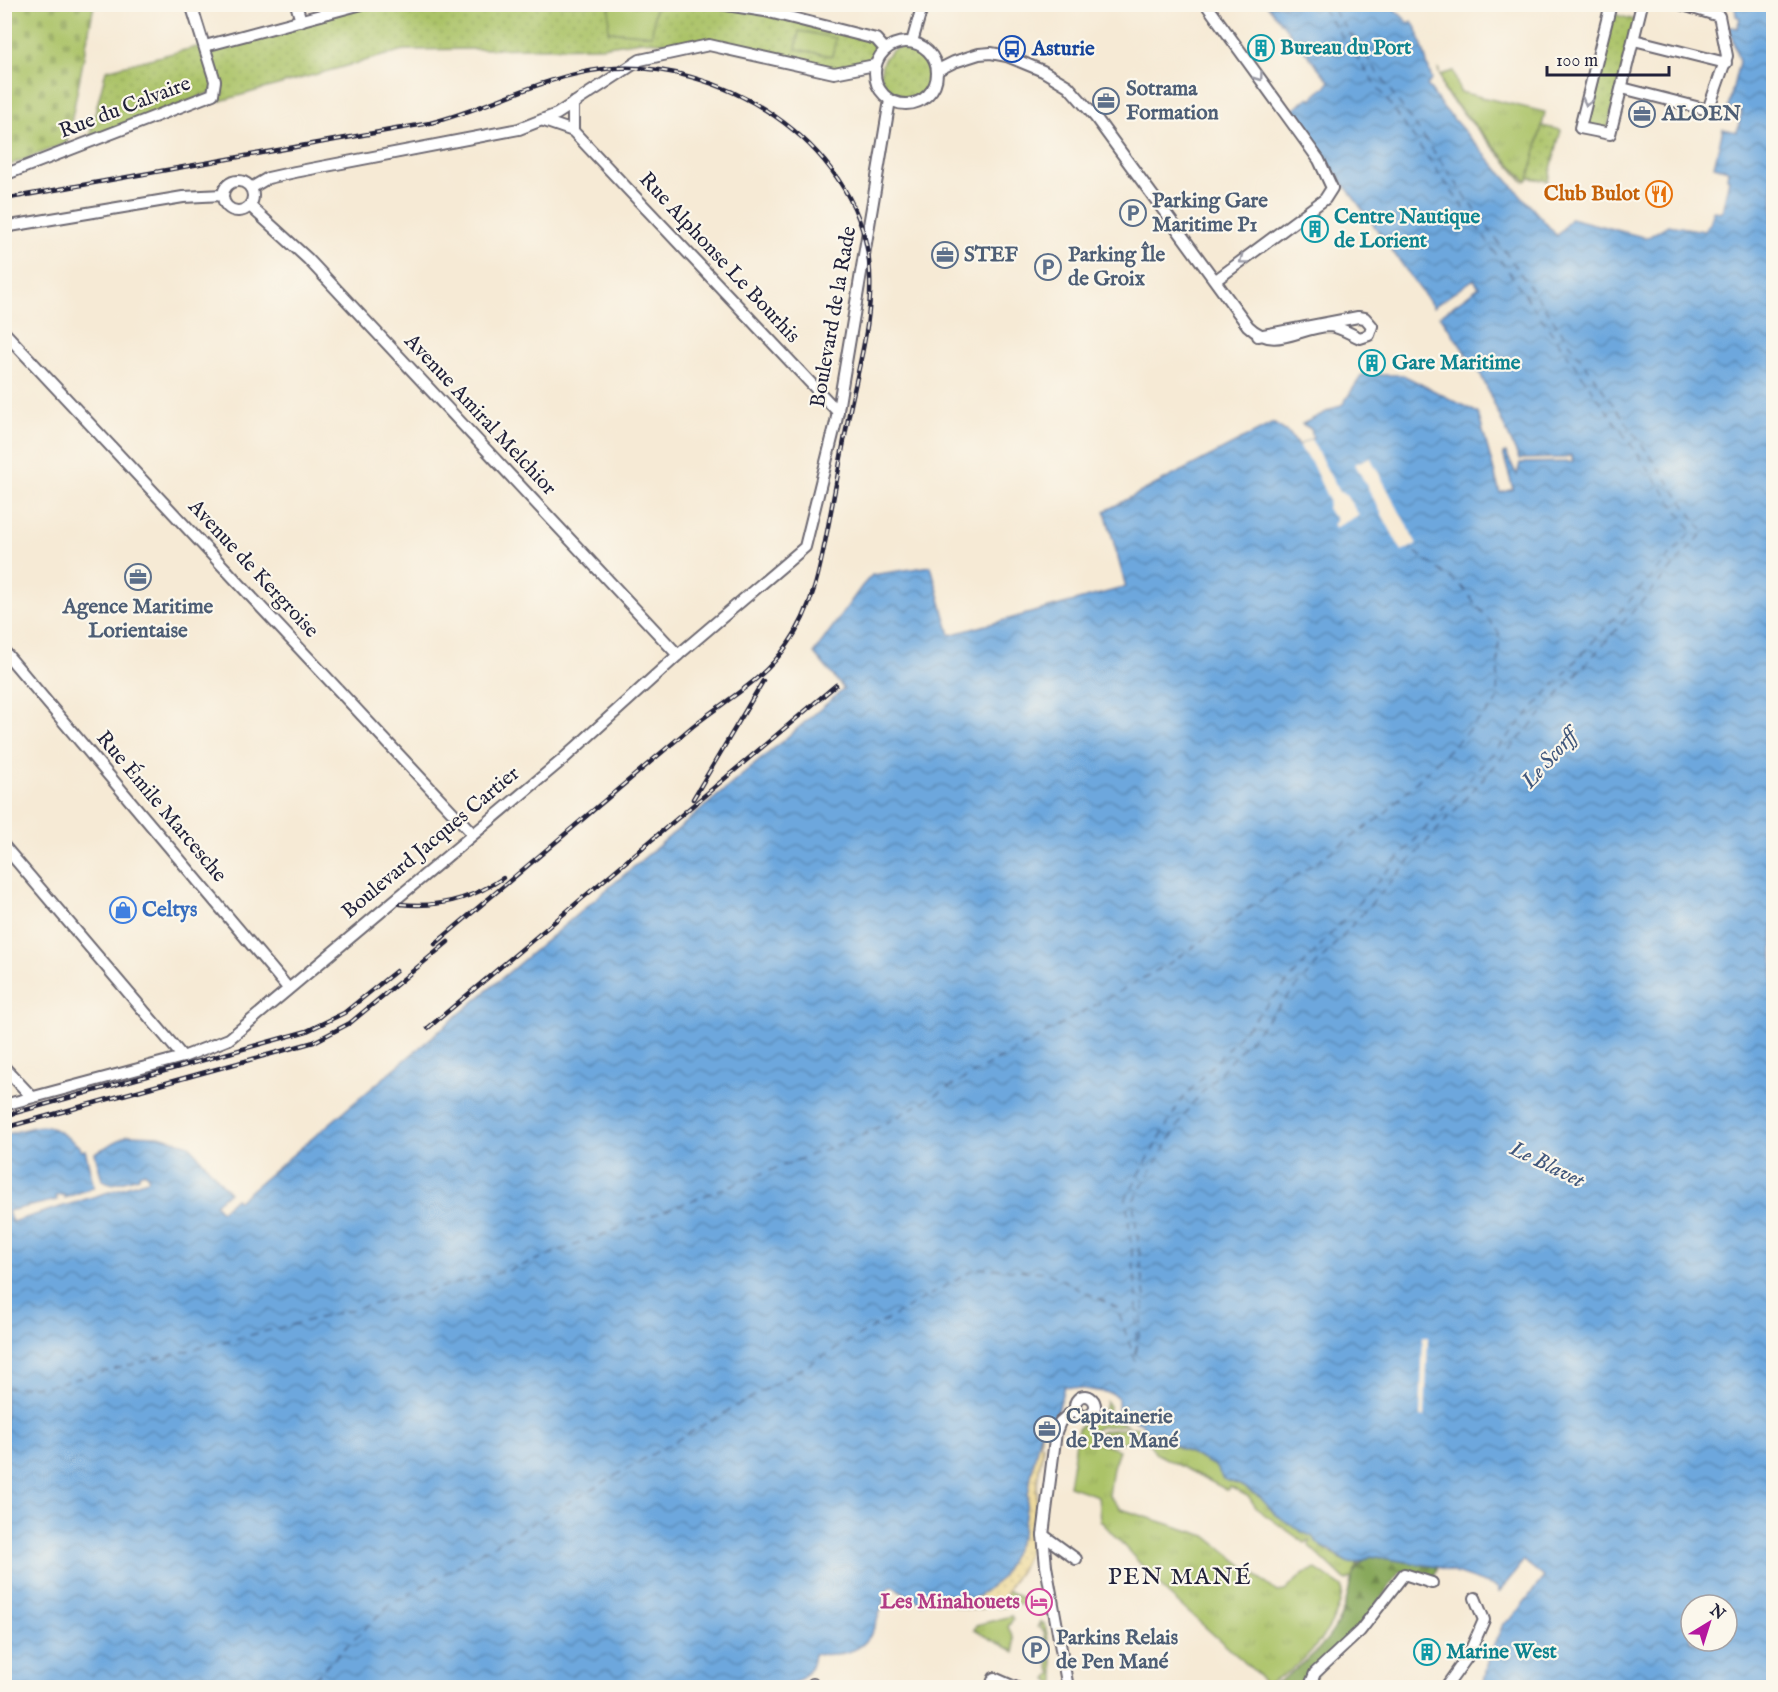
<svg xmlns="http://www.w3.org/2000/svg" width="1778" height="1692" viewBox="0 0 1778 1692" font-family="'IM FELL English',serif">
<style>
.grass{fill:url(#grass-tufts);stroke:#667252;stroke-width:1.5}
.forest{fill:url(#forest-firs);stroke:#55664c;stroke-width:1.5}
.sand{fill:url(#sand-dots);stroke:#887e6c;stroke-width:1.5}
.cemetery{fill:url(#cemetery-stones);stroke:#667252;stroke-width:1.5}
.park{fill:url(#park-dots);stroke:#667252;stroke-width:1.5}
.pitch{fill:#abc368;stroke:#667252;stroke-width:1.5}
.water{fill:url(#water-waves);stroke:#48648c;stroke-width:1.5;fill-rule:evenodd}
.pier{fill:#f6ead5}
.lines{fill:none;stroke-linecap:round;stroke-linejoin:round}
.ferry{stroke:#40577c;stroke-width:1.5;stroke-dasharray:8 6;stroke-linecap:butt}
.minor-casing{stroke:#6c6871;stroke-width:14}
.minor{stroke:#fff;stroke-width:10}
.rail-casing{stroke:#22223b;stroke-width:4.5}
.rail{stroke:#fbf7ec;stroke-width:2;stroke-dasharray:7;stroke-linecap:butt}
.oneway{stroke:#9c9ca7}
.labels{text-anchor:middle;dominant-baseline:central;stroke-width:4.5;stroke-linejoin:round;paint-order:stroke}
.culture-label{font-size:21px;font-weight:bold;fill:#0d838f;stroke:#fbf7ec;text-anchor:start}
.transit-label{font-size:21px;font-weight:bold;fill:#164399;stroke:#fbf7ec;text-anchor:start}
.service-label{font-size:21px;font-weight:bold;fill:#4e5e75;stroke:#fbf7ec;text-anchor:start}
.street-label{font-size:21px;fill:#22223b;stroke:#fbf7ec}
.food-label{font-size:21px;font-weight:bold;fill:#c56008;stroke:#fbf7ec;text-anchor:end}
.shop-label{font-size:21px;font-weight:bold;fill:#366cbe;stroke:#fbf7ec;text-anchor:start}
.hotel-label{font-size:21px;font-weight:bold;fill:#b23c85;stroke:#fbf7ec;text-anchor:end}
.water-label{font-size:22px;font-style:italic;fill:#40577c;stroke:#fbf7ec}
.quarter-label{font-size:24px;letter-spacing:1.5px;fill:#22223b;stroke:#fbf7ec}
</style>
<defs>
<pattern id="grass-tufts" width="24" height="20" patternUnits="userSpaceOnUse" patternTransform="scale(1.5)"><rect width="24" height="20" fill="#abc368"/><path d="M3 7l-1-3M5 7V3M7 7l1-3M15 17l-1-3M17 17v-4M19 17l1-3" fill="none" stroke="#93a75b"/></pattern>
<pattern id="forest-firs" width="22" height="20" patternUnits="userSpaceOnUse" patternTransform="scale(1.5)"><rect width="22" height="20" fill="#88a95c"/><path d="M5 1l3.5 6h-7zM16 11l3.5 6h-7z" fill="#6f894d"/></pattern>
<pattern id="sand-dots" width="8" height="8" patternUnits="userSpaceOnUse" patternTransform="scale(1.5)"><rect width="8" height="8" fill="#eeda9e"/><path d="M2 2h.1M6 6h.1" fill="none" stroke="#ccbb89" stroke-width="1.8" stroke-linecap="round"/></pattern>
<pattern id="cemetery-stones" width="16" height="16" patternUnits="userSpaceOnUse" patternTransform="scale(1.5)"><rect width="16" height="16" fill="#abc368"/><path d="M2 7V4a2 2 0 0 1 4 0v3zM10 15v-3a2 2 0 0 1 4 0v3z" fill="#93a75b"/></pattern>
<pattern id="park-dots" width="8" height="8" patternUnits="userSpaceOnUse" patternTransform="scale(1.5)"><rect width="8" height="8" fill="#abc368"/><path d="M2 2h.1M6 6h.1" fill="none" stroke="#93a75b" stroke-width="1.8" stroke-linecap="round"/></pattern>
<pattern id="water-waves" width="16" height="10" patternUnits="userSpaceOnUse" patternTransform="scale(1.5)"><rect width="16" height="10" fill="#6da7dd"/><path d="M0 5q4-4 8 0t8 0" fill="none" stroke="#5988b4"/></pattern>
</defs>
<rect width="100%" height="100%" fill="#fbf7ec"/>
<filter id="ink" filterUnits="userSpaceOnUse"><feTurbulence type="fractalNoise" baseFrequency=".0167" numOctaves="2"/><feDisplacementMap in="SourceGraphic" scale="12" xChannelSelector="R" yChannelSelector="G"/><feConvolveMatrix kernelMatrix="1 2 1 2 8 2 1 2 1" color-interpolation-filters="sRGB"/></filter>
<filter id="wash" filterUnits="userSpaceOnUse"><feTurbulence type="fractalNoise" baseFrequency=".008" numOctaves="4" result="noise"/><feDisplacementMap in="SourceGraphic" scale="24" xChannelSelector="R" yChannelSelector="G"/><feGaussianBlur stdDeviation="1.35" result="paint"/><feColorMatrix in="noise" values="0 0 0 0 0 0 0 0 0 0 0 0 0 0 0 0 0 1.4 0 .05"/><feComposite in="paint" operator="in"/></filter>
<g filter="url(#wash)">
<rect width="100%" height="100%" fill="#f6ead5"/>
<!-- grass -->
<g class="grass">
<polygon points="1453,71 1460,92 1545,112 1531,177 1526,181 1445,92 1440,75"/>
<path d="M1106 1402 1109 1406 1108 1416 1127 1425 1100 1427 1094 1430 1093 1435 1101 1444 1119 1450 1113 1467 1109 1496 1121 1509 1206 1536 1277 1592 1285 1591 1304 1573 1316 1569 1342 1587C1343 1615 1316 1649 1296 1666 1287 1674 1274 1680 1264 1686L1261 1677 1168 1594 1100 1520 1098 1496 1069 1486 1078 1429C1093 1412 1103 1424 1106 1402Z"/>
<path d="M1137 1427 1215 1466 1223 1479 1243 1486 1260 1497 1275 1514 1302 1532 1312 1536C1321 1549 1342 1563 1358 1564L1352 1578 1346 1581 1309 1546 1310 1540 1305 1543 1257 1509 1249 1497 1230 1487 1227 1490 1155 1453 1150 1444C1146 1442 1140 1439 1135 1440 1119 1441 1113 1450 1097 1435L1102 1431Z"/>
<polygon points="1007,1590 1036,1606 1016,1604 998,1608 995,1605 1006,1598"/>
<polygon points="1012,1616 1013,1619 1008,1627 1013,1637 1015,1652 974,1630 976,1625"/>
<polygon points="1040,1621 1045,1624 1057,1687 1050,1687 1052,1682 1047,1680 1052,1673 1049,1668 1044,1631 1040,1628 1042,1625 1040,1624 1037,1628"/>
</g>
<!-- forest -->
<path class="forest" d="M1370 1556 1438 1567 1432 1581 1401 1571 1355 1633 1306 1687 1268 1688C1298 1670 1333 1643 1344 1608 1352 1585 1348 1570 1370 1556Z"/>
<!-- sand -->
<path class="sand" d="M1063 1386 1058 1411 1053 1419H1043L1040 1444 1043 1445 1037 1483 1036 1530 1022 1568 1008 1588 1006 1598C982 1613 961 1614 938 1597L956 1589 1014 1463Z"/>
<!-- cemetery -->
<polygon class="cemetery" points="5,4 94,5 67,143 5,167"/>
<!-- park -->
<g class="park">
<polygon points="362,5 720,5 876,39 884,48 875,65 834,73 709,45 641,41 601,47 404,50 220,101 216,90 88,142 106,70"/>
<polygon points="1613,14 1635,20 1607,130 1585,124"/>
<circle cx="907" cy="72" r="26"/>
<polygon points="1438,68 1445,92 1524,182 1444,92"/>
<polygon points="1542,126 1561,130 1548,181 1529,178"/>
</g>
<!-- pitch -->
<g class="pitch">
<polygon points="610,5 655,6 652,35 608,31"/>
<polygon points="799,31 836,38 832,56 796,49"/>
</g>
<!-- water -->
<path class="water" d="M1267 5H1390L1409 23 1412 21 1418 32 1432 80 1427 85 1441 105 1557 236 1571 218 1647 238 1668 225 1704 231 1710 223 1713 211 1722 212 1729 179 1727 178 1728 170 1714 166 1723 129 1737 132 1742 111 1728 108 1739 62 1729 26 1737 28 1740 18 1736 16 1735 5H1773V1687H1483L1488 1661 1503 1624 1512 1618 1544 1577 1524 1561 1499 1592 1497 1587 1438 1567 1371 1556C1352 1568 1349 1565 1334 1553 1324 1545 1321 1550 1312 1536L1302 1532 1275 1514 1260 1497 1243 1486 1223 1479 1215 1466 1144 1429 1142 1423 1118 1413V1397L1111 1393 1064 1386 1058 1411 1053 1419H1043L1031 1476 1022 1535 1001 1578 979 1596 965 1601 947 1593 921 1603 893 1586 888 1588C871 1636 872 1658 814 1654 813 1676 797 1683 777 1688H5V1135C47 1123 45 1120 80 1147L81 1151 85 1150 94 1187 65 1198 64 1195 56 1196 57 1200 8 1211 12 1222 148 1180 149 1178 145 1172 139 1174V1177L113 1184 102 1180 95 1153 128 1135 159 1136 189 1145 229 1192 215 1204 221 1211 235 1198 238 1201 844 689 814 653 862 586 872 575 931 566 950 635 1126 587 1105 511 1273 423 1290 434 1298 446 1313 438 1311 429 1302 424 1343 404 1362 375H1403L1478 413 1500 493 1513 489 1503 453H1506L1517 475 1520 463 1573 462 1571 455 1565 458 1519 459 1481 375 1440 316 1479 287 1474 279 1433 307 1293 114 1292 111 1309 97 1311 99 1330 82ZM1691 1605H1727V1641H1691Z"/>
<!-- pier -->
<g class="pier">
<polygon points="1311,439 1339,492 1345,494 1359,515 1335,528 1333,523 1336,522 1334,515 1332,516 1327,508 1329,501 1312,464 1298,446"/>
<polygon points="1370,457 1417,544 1402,552 1355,464"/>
<polygon points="1423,1336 1428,1337 1425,1417 1420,1417"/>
</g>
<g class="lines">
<!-- ferry -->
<g class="ferry">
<polyline points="1136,1354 1137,1298 1126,1198 1180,1102 1692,531 1319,4"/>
<polyline points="4,1388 51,1385 510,1270 868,1133 1170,963 1381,817 1497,702 1499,633 1462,587 1410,548"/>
<polyline points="304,1688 388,1606 977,1268 1046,1272 1117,1308 1135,1360 1145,1298 1133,1201 1190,1106 1704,532 1329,4"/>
</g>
</g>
</g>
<g filter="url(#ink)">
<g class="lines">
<defs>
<g id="minor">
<polyline points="296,4 301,21"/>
<polyline points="720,4 765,11 876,39 884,48"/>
<polyline points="1206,4 1319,160 1332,188 1325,199 1216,280"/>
<polyline points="1611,4 1580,128 1610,134 1642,4"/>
<polyline points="1634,40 1726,63"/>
<circle cx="906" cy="73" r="31"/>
<polyline points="912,42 922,7"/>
<polyline points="205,46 362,4"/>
<path d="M938 70 954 62 979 54 991 53 1007 56 1043 71 1068 86 1096 118 1248 326C1275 352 1298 327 1329 326 1338 326 1351 334 1360 338L1369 335 1372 326 1365 318 1358 317 1258 336"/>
<polyline points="1622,88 1708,110 1727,56 1719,16 1680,4"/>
<polyline points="573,103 573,131"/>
<polyline points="544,121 573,131 838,412"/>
<polyline points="4,175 213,94 215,81 191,4"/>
<circle cx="238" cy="196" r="15"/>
<polyline points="251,188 268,178 295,172 519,129 557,114 640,60 709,45 834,73 875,65"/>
<polyline points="250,206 308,259 678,655"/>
<polyline points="4,227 183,197 223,195"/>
<polyline points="4,332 472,833"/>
<polyline points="4,651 288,988"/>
<polyline points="4,846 183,1057"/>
<polyline points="4,1067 32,1097"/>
<polyline points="4,1105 183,1057 229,1039 561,761 678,655 805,547 836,422 890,100"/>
<circle cx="1085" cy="1406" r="10"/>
<polyline points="1043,1535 1076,1559"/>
<polyline points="813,1684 817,1688"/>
<polyline points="990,1688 994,1678 1017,1688"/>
<polyline points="1068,1688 1046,1566 1043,1535 1056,1432 1060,1422 1075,1409"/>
<polyline points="1309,1688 1315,1673 1360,1631 1404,1574 1432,1583"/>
<polyline points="1445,1688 1468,1656 1484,1620 1475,1598"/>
</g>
</defs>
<!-- minor casing -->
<use href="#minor" class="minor-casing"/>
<!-- minor -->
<use href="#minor" class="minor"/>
<defs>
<g id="rail">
<path d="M4 199 430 123C490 108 542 76 604 69 718 57 855 141 869 261 875 313 859 364 849 414 843 447 837 479 831 511 822 557 816 604 788 644 763 681 727 699 693 726 607 798 521 871 435 944"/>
<polyline points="693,799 763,681"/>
<path d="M400 904C437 908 472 899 503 878"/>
<polyline points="428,1028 836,685"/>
<polyline points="4,1116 307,1031 344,1013 396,971"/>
<polyline points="4,1128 314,1042 350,1023 448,942"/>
</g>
</defs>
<!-- rail casing -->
<use href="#rail" class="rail-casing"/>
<!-- rail -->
<use href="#rail" class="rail"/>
</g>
<!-- one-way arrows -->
<defs><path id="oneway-chevron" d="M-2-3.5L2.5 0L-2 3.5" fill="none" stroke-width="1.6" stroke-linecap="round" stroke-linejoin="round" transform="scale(1.5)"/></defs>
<g class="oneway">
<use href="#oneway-chevron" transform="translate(1259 77) rotate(54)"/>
<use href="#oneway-chevron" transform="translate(1587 102) rotate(104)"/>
<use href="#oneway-chevron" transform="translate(1243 260) rotate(143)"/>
</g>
</g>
<!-- icons -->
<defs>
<symbol id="building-ring" viewBox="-11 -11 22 22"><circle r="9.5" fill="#fbf7ec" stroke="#0f9aa8" stroke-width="1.5"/><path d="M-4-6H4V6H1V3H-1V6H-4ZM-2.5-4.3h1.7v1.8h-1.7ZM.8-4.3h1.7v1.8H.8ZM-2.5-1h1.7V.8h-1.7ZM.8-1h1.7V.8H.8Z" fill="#0f9aa8"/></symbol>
<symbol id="bus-ring" viewBox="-11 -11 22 22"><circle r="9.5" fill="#fbf7ec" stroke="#1a4fb4" stroke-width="1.5"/><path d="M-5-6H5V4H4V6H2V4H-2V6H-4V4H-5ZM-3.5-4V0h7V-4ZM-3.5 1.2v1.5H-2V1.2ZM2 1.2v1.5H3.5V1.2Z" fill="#1a4fb4"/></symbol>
<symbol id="office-ring" viewBox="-11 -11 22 22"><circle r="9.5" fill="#fbf7ec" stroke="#5c6f8a" stroke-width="1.5"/><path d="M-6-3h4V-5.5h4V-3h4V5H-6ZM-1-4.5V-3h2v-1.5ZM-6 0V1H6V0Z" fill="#5c6f8a"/></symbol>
<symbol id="restaurant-ring" viewBox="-11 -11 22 22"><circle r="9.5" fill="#fbf7ec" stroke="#e8710a" stroke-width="1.5"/><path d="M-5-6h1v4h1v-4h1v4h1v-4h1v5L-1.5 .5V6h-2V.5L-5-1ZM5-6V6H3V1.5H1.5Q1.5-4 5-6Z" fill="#e8710a"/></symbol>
<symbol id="parking-ring" viewBox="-11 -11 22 22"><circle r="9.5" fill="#fbf7ec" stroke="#5c6f8a" stroke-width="1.5"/><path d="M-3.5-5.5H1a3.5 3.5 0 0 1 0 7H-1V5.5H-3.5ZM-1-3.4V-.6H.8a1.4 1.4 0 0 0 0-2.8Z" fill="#5c6f8a"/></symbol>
<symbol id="shop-ring" viewBox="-11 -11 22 22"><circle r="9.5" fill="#fbf7ec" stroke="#3f7fe0" stroke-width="1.5"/><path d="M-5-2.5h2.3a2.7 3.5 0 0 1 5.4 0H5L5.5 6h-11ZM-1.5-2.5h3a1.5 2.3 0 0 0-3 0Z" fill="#3f7fe0"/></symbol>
<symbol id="hotel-ring" viewBox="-11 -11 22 22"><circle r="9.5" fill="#fbf7ec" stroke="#d1479c" stroke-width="1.5"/><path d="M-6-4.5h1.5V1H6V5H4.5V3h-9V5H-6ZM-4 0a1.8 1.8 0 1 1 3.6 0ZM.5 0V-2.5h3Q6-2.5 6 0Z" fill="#d1479c"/></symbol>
</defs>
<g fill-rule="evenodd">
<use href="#building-ring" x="1246" y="33" width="30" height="30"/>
<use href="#bus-ring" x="997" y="34" width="30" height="30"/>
<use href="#office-ring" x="1091" y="86" width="30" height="30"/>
<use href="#office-ring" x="1627" y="99" width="30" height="30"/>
<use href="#restaurant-ring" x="1644" y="179" width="30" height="30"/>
<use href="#parking-ring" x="1118" y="198" width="30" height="30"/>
<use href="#building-ring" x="1300" y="214" width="30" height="30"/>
<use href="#office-ring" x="930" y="240" width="30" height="30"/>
<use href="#parking-ring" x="1033" y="252" width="30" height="30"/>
<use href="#building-ring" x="1357" y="348" width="30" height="30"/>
<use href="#office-ring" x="123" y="562" width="30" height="30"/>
<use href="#shop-ring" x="108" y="895" width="30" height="30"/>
<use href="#office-ring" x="1032" y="1414" width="30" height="30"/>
<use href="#hotel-ring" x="1024" y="1587" width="30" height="30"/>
<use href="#parking-ring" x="1021" y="1635" width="30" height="30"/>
<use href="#building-ring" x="1412" y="1637" width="30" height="30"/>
</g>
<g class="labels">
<!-- culture labels -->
<g class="culture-label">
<text x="1280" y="48">Bureau du Port</text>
<text x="1334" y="217">Centre Nautique<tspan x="1334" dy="24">de Lorient</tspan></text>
<text x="1392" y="363">Gare Maritime</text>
<text x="1446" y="1652">Marine West</text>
</g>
<!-- transit labels -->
<g class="transit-label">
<text x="1032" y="49">Asturie</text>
</g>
<!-- service labels -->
<g class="service-label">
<text x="1126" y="89">Sotrama<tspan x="1126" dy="24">Formation</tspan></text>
<text x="1662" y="114">ALOEN</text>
<text x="1152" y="201">Parking Gare<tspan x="1152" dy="24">Maritime P1</tspan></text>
<text x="964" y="255">STEF</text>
<text x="1068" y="255">Parking Île<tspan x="1068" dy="24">de Groix</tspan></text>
<text x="138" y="607" text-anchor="middle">Agence Maritime<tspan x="138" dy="24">Lorientaise</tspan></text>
<text x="1066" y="1417">Capitainerie<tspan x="1066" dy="24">de Pen Mané</tspan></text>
<text x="1056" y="1638">Parkins Relais<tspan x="1056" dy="24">de Pen Mané</tspan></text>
</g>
<!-- street labels -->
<g class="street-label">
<text transform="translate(125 108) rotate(-21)">Rue du Calvaire</text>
<text transform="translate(719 258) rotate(47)">Rue Alphonse Le Bourhis</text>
<text transform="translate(834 317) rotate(-80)">Boulevard de la Rade</text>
<text transform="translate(480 415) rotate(47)">Avenue Amiral Melchior</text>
<text transform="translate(253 569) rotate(47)">Avenue de Kergroise</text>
<text transform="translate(161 807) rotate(50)">Rue Émile Marcesche</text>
<text transform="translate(431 843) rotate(-40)">Boulevard Jacques Cartier</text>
</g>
<!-- food labels -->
<g class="food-label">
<text x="1640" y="194">Club Bulot</text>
</g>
<!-- shop labels -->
<g class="shop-label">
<text x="142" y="910">Celtys</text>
</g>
<!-- hotel labels -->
<g class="hotel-label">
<text x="1020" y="1602">Les Minahouets</text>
</g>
<!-- water labels -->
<g class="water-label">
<text transform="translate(1550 759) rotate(-48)">Le Scorff</text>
<text transform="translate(1547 1165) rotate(26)">Le Blavet</text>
</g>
<!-- quarter labels -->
<g class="quarter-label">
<text x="1180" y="1577">PEN MANÉ</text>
</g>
</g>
<!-- margin -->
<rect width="1778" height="1692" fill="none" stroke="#fbf7ec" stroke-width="24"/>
<!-- north arrow -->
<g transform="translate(1709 1623) rotate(38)"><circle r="28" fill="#fbf7ec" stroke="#a4a2a5" stroke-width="1.5"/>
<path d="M0-4.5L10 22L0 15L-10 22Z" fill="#b5179e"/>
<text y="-9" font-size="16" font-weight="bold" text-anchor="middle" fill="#22223b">N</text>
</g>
<!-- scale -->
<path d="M1547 66v9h122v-9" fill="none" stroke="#22223b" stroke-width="3"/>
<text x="1556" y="66" font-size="18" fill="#22223b" stroke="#fbf7ec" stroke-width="4.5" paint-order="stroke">100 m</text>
</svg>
